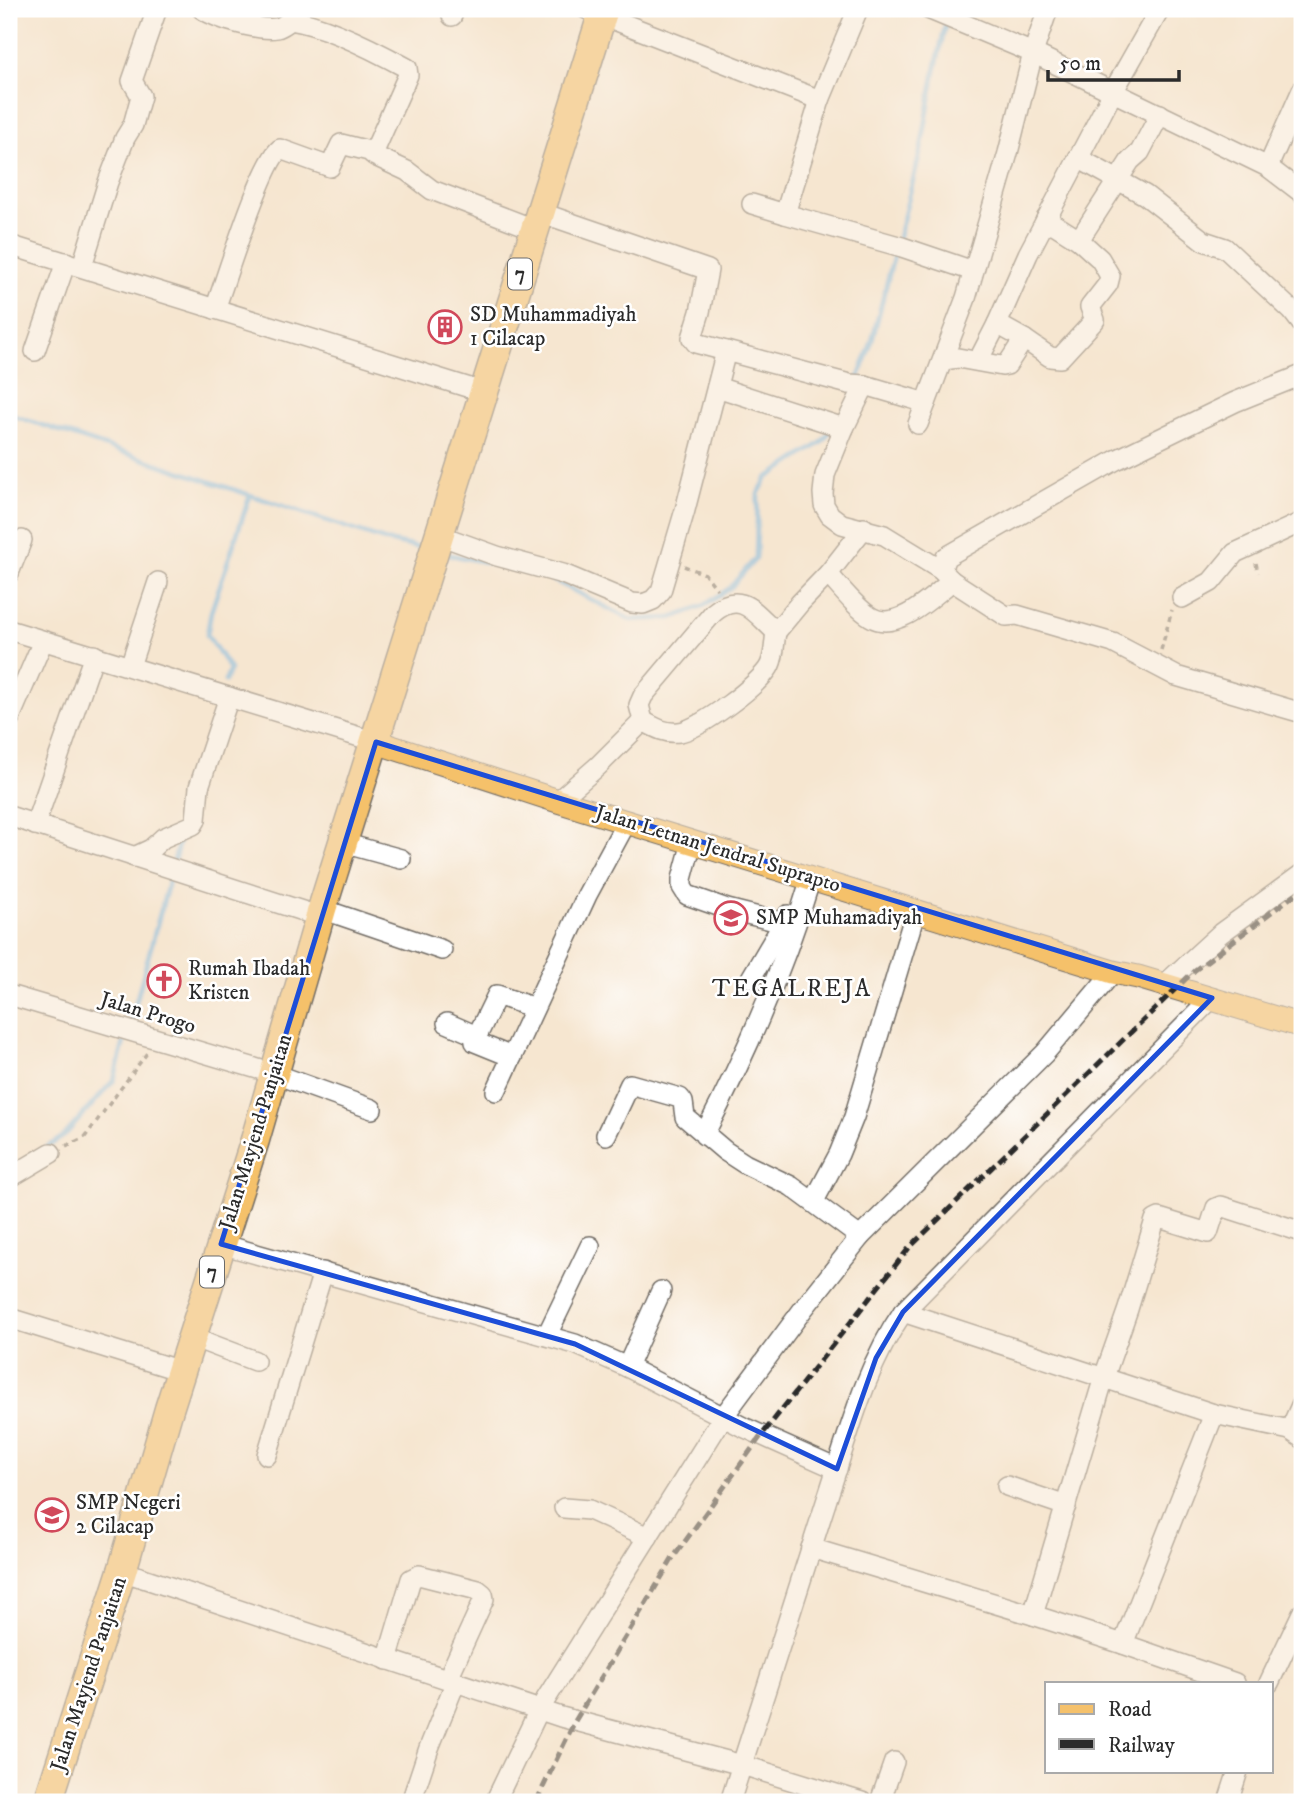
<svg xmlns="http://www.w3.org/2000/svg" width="1311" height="1811" viewBox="0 0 1311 1811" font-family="'IM FELL DW Pica',serif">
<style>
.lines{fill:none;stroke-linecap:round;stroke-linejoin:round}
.stream{stroke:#6eb3e4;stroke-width:5}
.minor-casing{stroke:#726c65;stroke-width:22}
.major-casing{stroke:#726c65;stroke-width:25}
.highway-casing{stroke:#726c65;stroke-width:31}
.path{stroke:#726c65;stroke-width:3.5;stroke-dasharray:5 5;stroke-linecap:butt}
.minor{stroke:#fff;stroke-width:19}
.major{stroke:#f5c16b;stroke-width:23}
.highway{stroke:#f5c16b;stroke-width:28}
.rail{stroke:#2b2b2b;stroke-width:5;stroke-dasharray:10 5;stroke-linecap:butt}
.marked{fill:none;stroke:#1d4ed8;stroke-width:5;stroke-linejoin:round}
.labels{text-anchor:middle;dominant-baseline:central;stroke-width:5;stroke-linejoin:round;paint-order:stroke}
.shield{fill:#fff;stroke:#6b6b6b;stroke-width:2}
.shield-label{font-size:19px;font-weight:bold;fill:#2b2b2b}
.poi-label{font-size:21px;fill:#2b2b2b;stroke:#fff;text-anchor:start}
.street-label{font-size:21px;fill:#2b2b2b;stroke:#fff}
.quarter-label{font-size:24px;letter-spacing:2px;fill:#2b2b2b;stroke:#fff}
</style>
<rect width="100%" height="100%" fill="#fff"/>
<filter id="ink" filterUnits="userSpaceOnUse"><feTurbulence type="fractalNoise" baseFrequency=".0143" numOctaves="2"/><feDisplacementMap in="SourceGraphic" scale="14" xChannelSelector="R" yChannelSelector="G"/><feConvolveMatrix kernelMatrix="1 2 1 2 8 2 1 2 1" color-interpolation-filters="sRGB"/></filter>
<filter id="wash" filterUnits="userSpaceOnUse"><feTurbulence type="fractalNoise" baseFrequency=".00686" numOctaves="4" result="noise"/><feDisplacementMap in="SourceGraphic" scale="28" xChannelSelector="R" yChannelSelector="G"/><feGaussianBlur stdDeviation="1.57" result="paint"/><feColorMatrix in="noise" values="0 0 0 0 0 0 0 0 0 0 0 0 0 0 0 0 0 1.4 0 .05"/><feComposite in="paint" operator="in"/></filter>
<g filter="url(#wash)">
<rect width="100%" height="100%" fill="#f6e6d0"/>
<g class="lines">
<!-- stream -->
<g class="stream">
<polyline points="858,379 872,341 921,149 935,71 946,22"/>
<polyline points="9,414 387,541 425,549"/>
<polyline points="441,553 490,563"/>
<polyline points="553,580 631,620 672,618 705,605 730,588 756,558 758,494 767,478 821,443 833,428"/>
<polyline points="225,681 230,669 207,635 211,612 250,495"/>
<polyline points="183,824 189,800"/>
<polyline points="174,861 180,837"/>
<polyline points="130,1024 171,873"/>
<polyline points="47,1147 64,1136 114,1080 124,1042"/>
</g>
</g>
</g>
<g filter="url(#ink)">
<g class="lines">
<defs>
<g id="minor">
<path d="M202 9C217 19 258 31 277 28 282 27 286 23 291 20 325 25 376 51 407 68L408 75 373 154"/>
<polyline points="586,9 820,100"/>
<polyline points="858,9 820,100 785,214 902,247 973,271"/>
<polyline points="928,9 1033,53 1113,92 1160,9"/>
<polyline points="452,16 454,9"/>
<polyline points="1078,158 1145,195 1204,241 1225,248 1292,311 1302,324"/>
<polyline points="1268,167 1302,90"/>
<polyline points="752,204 785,214"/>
<polyline points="539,212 708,270 700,312 692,338 696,343 849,384 865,385 926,403"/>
<polyline points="1046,219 1079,240"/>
<polyline points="9,245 483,392"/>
<polyline points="82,266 108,182 125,138 133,125 141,96 132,81 157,9"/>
<path d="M215 309C226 279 261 164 280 149L330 167 341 144 369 151 375 156 407 171 432 190 534 229"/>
<polyline points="1024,339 1050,357 1060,358 1095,320 1090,307 1108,284 1110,276 1100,259 1079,240 1130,161 1140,152 1160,114"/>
<polyline points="35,351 66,262"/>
<polyline points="943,360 958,358 1002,366 1007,365 1024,339 997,324 1028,254 1113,92 1268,167 1302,193"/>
<polyline points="978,361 997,324"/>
<polyline points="865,385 844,428 825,475 823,493 824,505 830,515 842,524 884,535 941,570 952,581 1006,616 1017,615 1113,643 1176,676 1302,713"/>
<polyline points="717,387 844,428"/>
<polyline points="918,424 966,298 1008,153 1033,53 1048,9"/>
<polyline points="439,535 497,556 563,574 632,603 643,604 653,600 661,591 685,510 726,351"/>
<polyline points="941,570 946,557 1116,460 1235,402 1302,375"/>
<polyline points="9,573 22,540"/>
<path d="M828 574C841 588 855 607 871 617 897 633 933 596 952 581"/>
<polyline points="1182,598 1211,582 1235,553 1302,522"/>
<polyline points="9,630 376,742"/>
<polyline points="130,666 158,582"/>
<polyline points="9,720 43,641"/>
<path d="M643 721C654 727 665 734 679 732 699 730 762 683 770 665 775 654 774 643 776 632"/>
<path d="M558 801 598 766 643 721 639 705 643 696 713 613C741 589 755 613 776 632L800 603 828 574 864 528"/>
<polyline points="9,816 321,917"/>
<polyline points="35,825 94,655"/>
<polyline points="692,842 682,879 682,887 687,895 727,909 783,923"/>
<polyline points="343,843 401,859"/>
<polyline points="134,857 151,849 163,838 193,825 196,820 199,787 229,697"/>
<polyline points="322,909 442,950"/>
<polyline points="751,978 788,915"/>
<polyline points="1163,986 1221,933 1302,874"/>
<polyline points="9,995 275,1074 372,1109"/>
<polyline points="447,1023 477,1036"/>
<polyline points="512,1057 475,1042 477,1036 497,995 534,1008"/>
<polyline points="496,1091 587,895 627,821"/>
<polyline points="606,1135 630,1084 680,1098 683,1102 685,1117 725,1151 745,1164 791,1186 860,1237"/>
<path d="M704 1135C747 1052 784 968 811 878"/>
<polyline points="9,1178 51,1153"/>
<polyline points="814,1201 839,1154 854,1117 916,910"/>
<polyline points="221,1244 575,1344 627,1367 741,1426 837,1469"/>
<polyline points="903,1312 1214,1414 1290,1430 1302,1438"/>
<polyline points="9,1318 181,1371"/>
<polyline points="547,1335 590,1246"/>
<polyline points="192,1337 255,1361"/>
<polyline points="627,1367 661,1291"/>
<polyline points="1214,1414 1123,1644 1235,1683"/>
<polyline points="1290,1430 1302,1403"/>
<polyline points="267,1455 323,1272"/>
<polyline points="1007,1486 1066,1506"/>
<polyline points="564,1508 589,1510 648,1537"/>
<polyline points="811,1548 1033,1615"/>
<polyline points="122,1571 561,1717 742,1765 862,1802"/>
<polyline points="1123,1644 1033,1615 1104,1377 1128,1309 1155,1220 1159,1218 1208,1233 1216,1208 1221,1206 1302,1232"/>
<polyline points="387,1660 411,1579 419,1575 478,1590 483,1594 484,1599 448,1678"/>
<polyline points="1269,1683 1302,1613"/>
<polyline points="411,1802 429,1748 456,1681"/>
<polyline points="495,1802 539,1710 723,1417 804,1308 860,1237 1045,1053 1113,972"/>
<path d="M730 1802C762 1701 794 1600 827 1499 848 1436 865 1367 903 1312L1212 998"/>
<polyline points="880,1802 894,1762"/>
<polyline points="1228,1802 1238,1771"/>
</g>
<polyline id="major" points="376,742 558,801 1113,972 1138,977 1302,1026"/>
<polyline id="highway" points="48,1802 122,1571 169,1409 255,1140 322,909 604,9"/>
</defs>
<!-- minor casing -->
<use href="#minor" class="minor-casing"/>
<!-- major casing -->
<use href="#major" class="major-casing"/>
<!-- highway casing -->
<use href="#highway" class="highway-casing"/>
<!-- path -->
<g class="path">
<polyline points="1256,563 1258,573"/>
<polyline points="684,566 705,574 717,589"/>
<polyline points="1161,650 1172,610"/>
<polyline points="66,1146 85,1137 147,1053"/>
</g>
<!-- minor -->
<use href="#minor" class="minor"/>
<!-- major -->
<use href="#major" class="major"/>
<!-- highway -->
<use href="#highway" class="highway"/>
<!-- rail -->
<polyline class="rail" points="536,1802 575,1721 673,1558 761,1436 909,1248 1195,970 1302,889"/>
</g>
</g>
<!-- marked area -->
<path d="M0 0H1311V1811H0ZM376 742 1212 998 903 1312 876 1358 837 1469 575 1344 221 1244Z" fill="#f6e6d0" fill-opacity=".55" fill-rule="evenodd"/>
<path class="marked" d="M376 742 1212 998 903 1312 876 1358 837 1469 575 1344 221 1244Z"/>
<!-- icons -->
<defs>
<symbol id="building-ring" viewBox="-11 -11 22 22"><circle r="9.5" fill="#fff" stroke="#d1495b" stroke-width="1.5"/><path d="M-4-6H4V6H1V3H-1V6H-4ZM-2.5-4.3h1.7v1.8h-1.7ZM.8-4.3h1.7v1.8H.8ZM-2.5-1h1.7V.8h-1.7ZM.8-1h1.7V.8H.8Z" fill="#d1495b"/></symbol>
<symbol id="school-ring" viewBox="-11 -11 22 22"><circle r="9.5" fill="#fff" stroke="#d1495b" stroke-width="1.5"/><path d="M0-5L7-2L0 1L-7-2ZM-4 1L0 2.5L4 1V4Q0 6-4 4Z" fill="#d1495b"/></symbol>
<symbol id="church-ring" viewBox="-11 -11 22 22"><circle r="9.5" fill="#fff" stroke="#d1495b" stroke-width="1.5"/><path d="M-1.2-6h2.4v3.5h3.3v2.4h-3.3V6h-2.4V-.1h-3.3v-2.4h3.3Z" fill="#d1495b"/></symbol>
</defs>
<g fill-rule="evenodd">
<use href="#building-ring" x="426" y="308" width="38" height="38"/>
<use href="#school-ring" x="712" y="899" width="38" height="38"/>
<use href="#church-ring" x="145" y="962" width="38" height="38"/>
<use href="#school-ring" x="33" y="1496" width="38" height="38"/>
</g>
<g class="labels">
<!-- shield labels -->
<g class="shield">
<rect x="508" y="258.5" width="24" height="31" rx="5"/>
<rect x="200" y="1256.5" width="24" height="31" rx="5"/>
</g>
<g class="shield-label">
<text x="520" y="274">7</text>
<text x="212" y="1272">7</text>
</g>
<!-- poi labels -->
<g class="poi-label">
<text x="470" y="315">SD Muhammadiyah<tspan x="470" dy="24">1 Cilacap</tspan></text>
<text x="756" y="918">SMP Muhamadiyah</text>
<text x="188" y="969">Rumah Ibadah<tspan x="188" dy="24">Kristen</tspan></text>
<text x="76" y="1503">SMP Negeri<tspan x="76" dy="24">2 Cilacap</tspan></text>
</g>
<!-- street labels -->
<g class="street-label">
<text transform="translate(718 849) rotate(17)">Jalan Letnan Jendral Suprapto</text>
<text transform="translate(148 1013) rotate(17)">Jalan Progo</text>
<text transform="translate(256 1132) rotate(-73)">Jalan Mayjend Panjaitan</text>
<text transform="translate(89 1674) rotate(-72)">Jalan Mayjend Panjaitan</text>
</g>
<!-- quarter labels -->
<g class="quarter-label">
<text x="792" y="989">TEGALREJA</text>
</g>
</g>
<!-- margin -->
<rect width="1311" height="1811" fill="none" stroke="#fff" stroke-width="35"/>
<!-- legend -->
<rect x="1045" y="1682" width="228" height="91" fill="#ffffff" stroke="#aaaaaa" stroke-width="2"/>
<rect x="1059" y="1704" width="35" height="10" fill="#f5c16b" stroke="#aaaaaa" stroke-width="2"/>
<text x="1108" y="1716" font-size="21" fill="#2b2b2b">Road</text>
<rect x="1059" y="1739" width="35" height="10" fill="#2b2b2b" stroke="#aaaaaa" stroke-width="2"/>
<text x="1108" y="1752" font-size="21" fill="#2b2b2b">Railway</text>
<!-- scale -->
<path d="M1048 70v10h131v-10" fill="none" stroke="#2b2b2b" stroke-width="3.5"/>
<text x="1059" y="70" font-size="21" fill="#2b2b2b" stroke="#ffffff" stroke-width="5" paint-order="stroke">50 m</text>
</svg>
